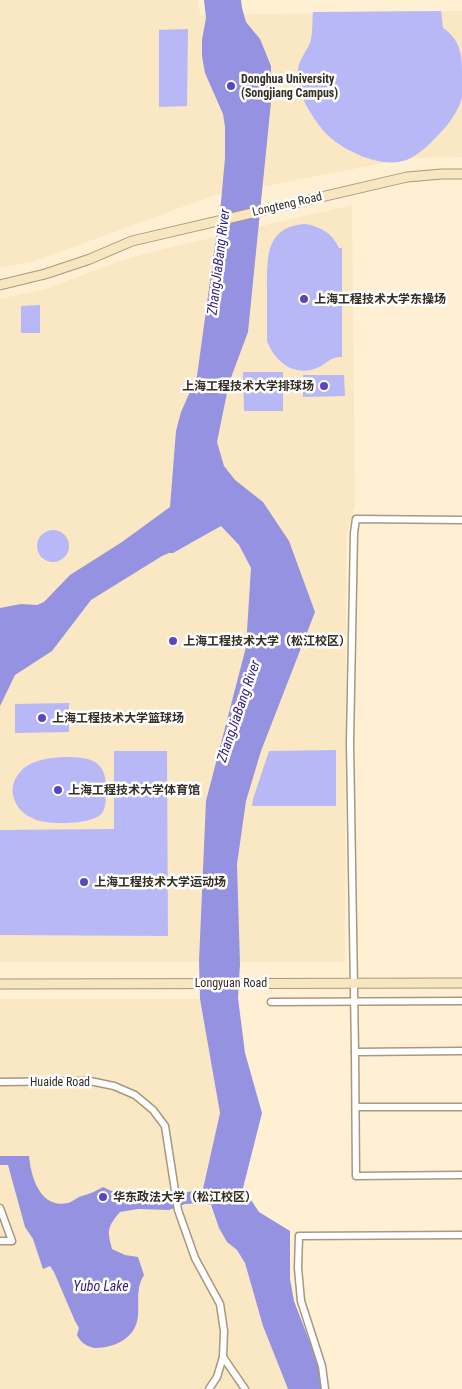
<svg xmlns="http://www.w3.org/2000/svg" width="462" height="1389" viewBox="0 0 462 1389" font-family="'Roboto Condensed','Noto Sans SC',sans-serif">
<style>
.built{fill:#fae7c3}
.green{fill:#b9b8f7}
.water{fill:#9592e1}
.lines{fill:none;stroke-linecap:round;stroke-linejoin:round}
.minor-casing{stroke:#a7987e;stroke-width:9}
.secondary-casing{stroke:#a7987e;stroke-width:11}
.minor{stroke:#fff;stroke-width:6}
.secondary{stroke:#f7e6c0;stroke-width:9}
.poi-dot{fill:#5a46be;stroke:#fff;stroke-width:2}
.labels{text-anchor:middle;dominant-baseline:central;stroke-width:5;stroke-linejoin:round;paint-order:stroke}
.poi-label{font-size:12px;font-weight:bold;fill:#342f24;stroke:#fff;text-anchor:start}
.street-label{font-size:12px;fill:#342f24;stroke:#fff}
.water-label{font-size:14px;font-style:italic;fill:#331f7b;stroke:#fff}
</style>
<rect width="100%" height="100%" fill="#fff0d3"/>
<!-- built -->
<g class="built">
<polygon points="0,0 198,0 200,15 462,11 462,157 410,158 212,196 35,261 0,268"/>
<polygon points="352,205 355,505 347,532 346,543 345,962 0,962 0,299 46,289 117,262 159,250"/>
<polygon points="0,999 200,999 220,1113 203,1190 219,1228 227,1242 237,1250 245,1263 263,1326 288,1389 0,1389"/>
</g>
<!-- green -->
<g class="green">
<path d="M441 11 443 28C459 39 462 52 462 71 462 79 462 89 462 97 459 110 449 124 440 133 432 142 422 152 411 158 385 172 339 150 322 129 310 114 296 92 298 70 299 60 306 52 310 43 313 34 312 21 313 12Z"/>
<polygon points="188,29 187,106 159,107 159,30"/>
<path d="M306 224C321 227 332 233 339 248H342V357C328 357 328 364 317 368 294 377 275 362 267 341 267 324 267 308 267 291 267 260 264 226 306 224Z"/>
<polygon points="40,305 40,333 21,333 21,306"/>
<polygon points="243,372 283,372 283,411 244,411"/>
<polygon points="303,375 344,375 345,396 303,397"/>
<circle cx="53" cy="546" r="16"/>
<polygon points="69,703 69,732 15,733 15,704"/>
<polygon points="336,750 336,806 252,806 253,799 269,751"/>
<polygon points="114,751 167,751 168,936 0,935 0,830 114,829"/>
<path d="M64 757C91 757 107 760 106 791 106 798 106 808 102 813 94 824 58 824 46 822 17 819 0 789 24 768 36 759 50 758 64 757Z"/>
</g>
<!-- water -->
<path class="water" d="M204 0H241L242 8 246 22 260 39 271 66V102L248 332 229 383 217 442 224 466 235 480 263 502 289 541 315 612 261 751 246 801 237 864 240 964 238 998 245 1053 262 1113 243 1188 259 1212 290 1231V1279L294 1301 314 1353 325 1389H288L263 1326 245 1263 237 1250 227 1242 219 1228 211 1205 202 1203 185 1204 169 1210 138 1209 120 1212C107 1227 107 1231 112 1249L125 1255 138 1257 144 1275C130 1297 149 1321 125 1339 117 1345 105 1348 95 1348 87 1347 80 1342 77 1335L79 1328 75 1321 54 1272 50 1266 43 1269 33 1239 25 1227 8 1165H0V1156H29C31 1177 40 1209 68 1203 74 1201 77 1197 82 1196 90 1194 96 1191 103 1187 138 1205 167 1196 203 1189L220 1113 200 999 199 961 206 801 246 647 251 568 239 545 221 526 173 553H169L162 556 91 600 52 651 15 675 0 706V608L21 604 37 605 44 602 70 575 122 542 170 507 176 431 181 412 197 376 221 202 225 158V127L223 114 205 73 202 56V40L206 18Z"/>
<g class="lines">
<defs>
<g id="minor">
<polyline points="462,520 356,519 354,533 350,742 355,1052 462,1051"/>
<polyline points="271,1002 462,1001"/>
<polyline points="355,1052 356,1176 462,1175"/>
<polyline points="0,1082 90,1081 114,1086 135,1095 153,1110 165,1126 178,1210 195,1258 220,1304 224,1331 223,1357 217,1377 209,1389"/>
<polyline points="356,1107 462,1107"/>
<polyline points="0,1208 12,1241 0,1241"/>
<polyline points="223,1357 245,1389"/>
<polyline points="325,1389 322,1366 301,1301 298,1268 299,1236 462,1235"/>
</g>
<g id="secondary">
<polyline points="0,285 45,274 90,259 132,241 407,177 442,174 462,174"/>
<polyline points="0,984 462,983"/>
</g>
</defs>
<!-- minor casing -->
<use href="#minor" class="minor-casing"/>
<!-- secondary casing -->
<use href="#secondary" class="secondary-casing"/>
<!-- minor -->
<use href="#minor" class="minor"/>
<!-- secondary -->
<use href="#secondary" class="secondary"/>
</g>
<!-- markers -->
<g class="poi-dot">
<circle cx="231" cy="86" r="5"/>
<circle cx="304" cy="299" r="5"/>
<circle cx="324" cy="386" r="5"/>
<circle cx="173" cy="641" r="5"/>
<circle cx="42" cy="718" r="5"/>
<circle cx="58" cy="790" r="5"/>
<circle cx="84" cy="882" r="5"/>
<circle cx="103" cy="1197" r="5"/>
</g>
<g class="labels">
<!-- poi labels -->
<g class="poi-label">
<text x="241" y="79">Donghua University<tspan x="241" dy="14">(Songjiang Campus)</tspan></text>
<text x="314" y="299">上海工程技术大学东操场</text>
<text x="314" y="386" text-anchor="end">上海工程技术大学排球场</text>
<text x="183" y="641">上海工程技术大学（松江校区）</text>
<text x="52" y="718">上海工程技术大学篮球场</text>
<text x="68" y="790">上海工程技术大学体育馆</text>
<text x="94" y="882">上海工程技术大学运动场</text>
<text x="113" y="1197">华东政法大学（松江校区）</text>
</g>
<!-- street labels -->
<g class="street-label">
<text transform="translate(287 204) rotate(-13)">Longteng Road</text>
<text x="231" y="983">Longyuan Road</text>
<text x="60" y="1082">Huaide Road</text>
</g>
<!-- water labels -->
<g class="water-label">
<text transform="translate(218 262) rotate(-83)">ZhangJiaBang River</text>
<text transform="translate(238 711) rotate(-71)">ZhangJiaBang River</text>
<text x="101" y="1286">Yubo Lake</text>
</g>
</g>
</svg>
